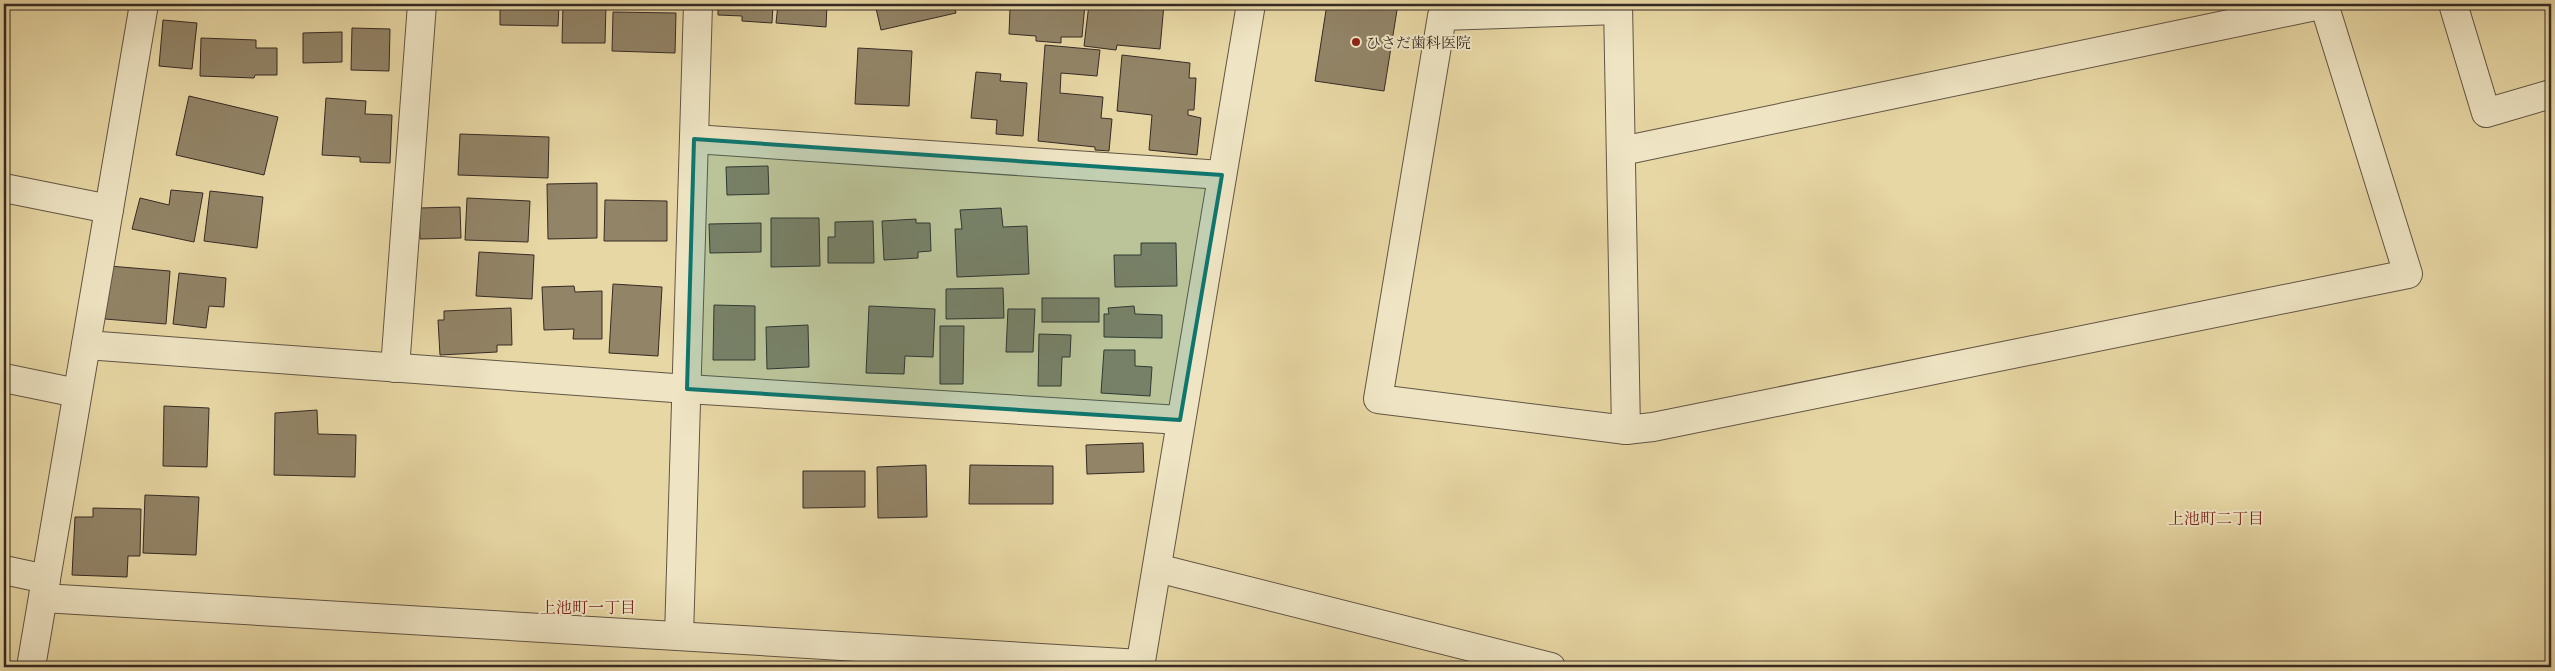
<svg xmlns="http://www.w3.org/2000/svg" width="2555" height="671" viewBox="0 0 2555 671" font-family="'Libre Caslon Text','Noto Serif JP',serif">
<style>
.building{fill:#928467;stroke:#362a24}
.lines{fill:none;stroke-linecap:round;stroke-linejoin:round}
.minor-casing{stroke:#625544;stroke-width:30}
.minor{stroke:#efe5c4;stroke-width:28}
.marked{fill:#0f766e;fill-opacity:0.2;stroke:#0f766e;stroke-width:4;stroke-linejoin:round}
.poi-dot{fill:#8f2418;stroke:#efe5c4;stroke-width:2}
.labels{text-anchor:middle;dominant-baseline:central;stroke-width:4;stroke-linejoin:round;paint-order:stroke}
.poi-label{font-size:15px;fill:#362a24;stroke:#efe5c4;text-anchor:start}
.neighbourhood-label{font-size:16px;fill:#7a1f14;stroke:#efe5c4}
</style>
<rect width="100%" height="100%" fill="#e7d7a4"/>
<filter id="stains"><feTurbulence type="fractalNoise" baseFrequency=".004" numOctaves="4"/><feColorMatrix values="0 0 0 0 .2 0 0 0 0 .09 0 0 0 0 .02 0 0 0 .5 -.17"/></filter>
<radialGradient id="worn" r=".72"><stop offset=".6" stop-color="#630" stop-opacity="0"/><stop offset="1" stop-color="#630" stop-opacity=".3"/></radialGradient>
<!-- building -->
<g class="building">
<polygon points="500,4 559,4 558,26 500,25"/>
<polygon points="563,4 606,4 605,43 562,43"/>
<polygon points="718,4 773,4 772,23 742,21 742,16 718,15"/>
<polygon points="778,4 827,4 826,27 776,23"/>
<polygon points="875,4 954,4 956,13 881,30"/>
<polygon points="993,4 1085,4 1082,37 1061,37 1061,43 1036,41 1036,36 1009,34 1010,9 993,7"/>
<polygon points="1089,4 1164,4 1160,49 1117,45 1116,50 1084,46"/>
<polygon points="1327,4 1398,4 1384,91 1315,81"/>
<polygon points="613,12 676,13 675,53 612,51"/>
<polygon points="163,20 197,23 192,69 159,66"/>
<polygon points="352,28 390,29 389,71 351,70"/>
<polygon points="342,32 342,62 303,63 303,33"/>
<polygon points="201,38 256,40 256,48 277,48 277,75 255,75 254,78 200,76"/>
<polygon points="1045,45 1100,50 1097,76 1061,73 1060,93 1103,97 1101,118 1112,119 1109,151 1095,150 1095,147 1038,141"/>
<polygon points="858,48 912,51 909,106 855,104"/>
<polygon points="1122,55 1190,63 1189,78 1196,78 1194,110 1188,110 1188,115 1201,118 1197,155 1149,150 1152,115 1117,111"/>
<polygon points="976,72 1001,74 1000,81 1027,83 1023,136 996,134 997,120 971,118"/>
<polygon points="189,96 278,117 264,175 176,155"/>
<polygon points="326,98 366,101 365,114 392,115 390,163 360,162 360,157 322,155"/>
<polygon points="460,134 549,137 548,178 458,175"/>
<polygon points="768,166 769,194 727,195 726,167"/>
<polygon points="597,183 597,238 548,239 547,184"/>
<polygon points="171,190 203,193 194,242 132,229 140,198 169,205"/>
<polygon points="210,191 263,197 257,248 204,241"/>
<polygon points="467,198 530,201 528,242 465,240"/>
<polygon points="605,200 667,201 667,241 604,241"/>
<polygon points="460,207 461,238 420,239 419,208"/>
<polygon points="1001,208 1003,227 1027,226 1029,274 957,277 955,229 962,229 960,210"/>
<polygon points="771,218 819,218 820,266 771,267"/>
<polygon points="916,219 916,223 930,223 931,251 918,252 918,258 884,260 882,221"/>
<polygon points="873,221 874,263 828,263 828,237 835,237 835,222"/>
<polygon points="761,223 761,252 710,253 709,224"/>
<polygon points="1141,243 1176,243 1177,286 1115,287 1114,255 1141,255"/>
<polygon points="479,252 534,255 532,299 476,296"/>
<polygon points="109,266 170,271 166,324 105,319"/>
<polygon points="179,273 226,278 224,307 209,306 206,328 173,324"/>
<polygon points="613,284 662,287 658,356 609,353"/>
<polygon points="574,286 575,292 602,291 602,339 573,339 574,329 544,330 542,287"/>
<polygon points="1003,288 1004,318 946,319 946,289"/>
<rect x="1042" y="298" width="57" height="24"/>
<polygon points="714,305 755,306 755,360 713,360"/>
<polygon points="869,306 935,309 933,357 905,356 904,374 866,373"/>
<polygon points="1134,306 1135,314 1162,315 1162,338 1104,337 1104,314 1109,314 1108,308"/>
<polygon points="511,308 512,345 497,345 497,352 440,355 438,320 444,320 444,311"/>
<polygon points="1008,309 1035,309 1033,352 1006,352"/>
<polygon points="808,325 809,367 767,369 766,327"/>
<polygon points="940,326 964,326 963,384 940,384"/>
<polygon points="1039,334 1071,335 1070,357 1062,357 1061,386 1038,386"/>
<polygon points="1104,350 1135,350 1135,366 1152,367 1150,396 1101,393"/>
<polygon points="164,406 209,408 207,467 163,466"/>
<polygon points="317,410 318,434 356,435 355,477 274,475 275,413"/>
<polygon points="1143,443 1144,472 1087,474 1086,445"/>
<polygon points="926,465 927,517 878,518 877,467"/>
<polygon points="970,465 1053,466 1053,504 969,504"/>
<polygon points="803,471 865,471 865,507 803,508"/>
<polygon points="145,495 199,497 196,555 143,553"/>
<polygon points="93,508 141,509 140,556 128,556 127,577 72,575 75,517 93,517"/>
<polygon points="4,596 7,596 7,639 4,640"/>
</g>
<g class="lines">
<defs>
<g id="minor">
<polyline points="1618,4 1626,430"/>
<polyline points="2453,4 2486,113 2551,94"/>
<polyline points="1618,10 1442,16 1378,399 1626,430 1653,427 2408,274 2324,4"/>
<polyline points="694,139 1222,175"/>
<polyline points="1622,151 2325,4"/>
<polyline points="4,188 109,209"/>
<polyline points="86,345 687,389 1180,420"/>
<polyline points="395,368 422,4"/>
<polyline points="4,378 77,393"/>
<polyline points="1157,568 1551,667"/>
<polyline points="4,570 46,579"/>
<polyline points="43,598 1141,664"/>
<polyline points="679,636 698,4"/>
<polyline points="31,667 144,4"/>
<polyline points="1140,667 1251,4"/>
</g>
</defs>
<!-- minor casing -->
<use href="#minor" class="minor-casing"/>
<!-- minor -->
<use href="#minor" class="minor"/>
</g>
<!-- marked area -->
<path class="marked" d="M694 139 1222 175 1180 420 687 389Z"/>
<!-- markers -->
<circle class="poi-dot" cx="1356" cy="42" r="5"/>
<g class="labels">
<!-- poi labels -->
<g class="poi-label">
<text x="1366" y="42">ひさだ歯科医院</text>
</g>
<!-- neighbourhood labels -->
<g class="neighbourhood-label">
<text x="2216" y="518">上池町二丁目</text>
<text x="588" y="607">上池町一丁目</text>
</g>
</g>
<!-- margin -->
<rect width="2555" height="671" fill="none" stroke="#e7d7a4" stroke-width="20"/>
<rect x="5" y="5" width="2545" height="661" fill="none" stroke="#362a24" stroke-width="2.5"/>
<rect x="10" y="10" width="2535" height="651" fill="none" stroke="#362a24"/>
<rect width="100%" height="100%" filter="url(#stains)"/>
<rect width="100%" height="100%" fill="url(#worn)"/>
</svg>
